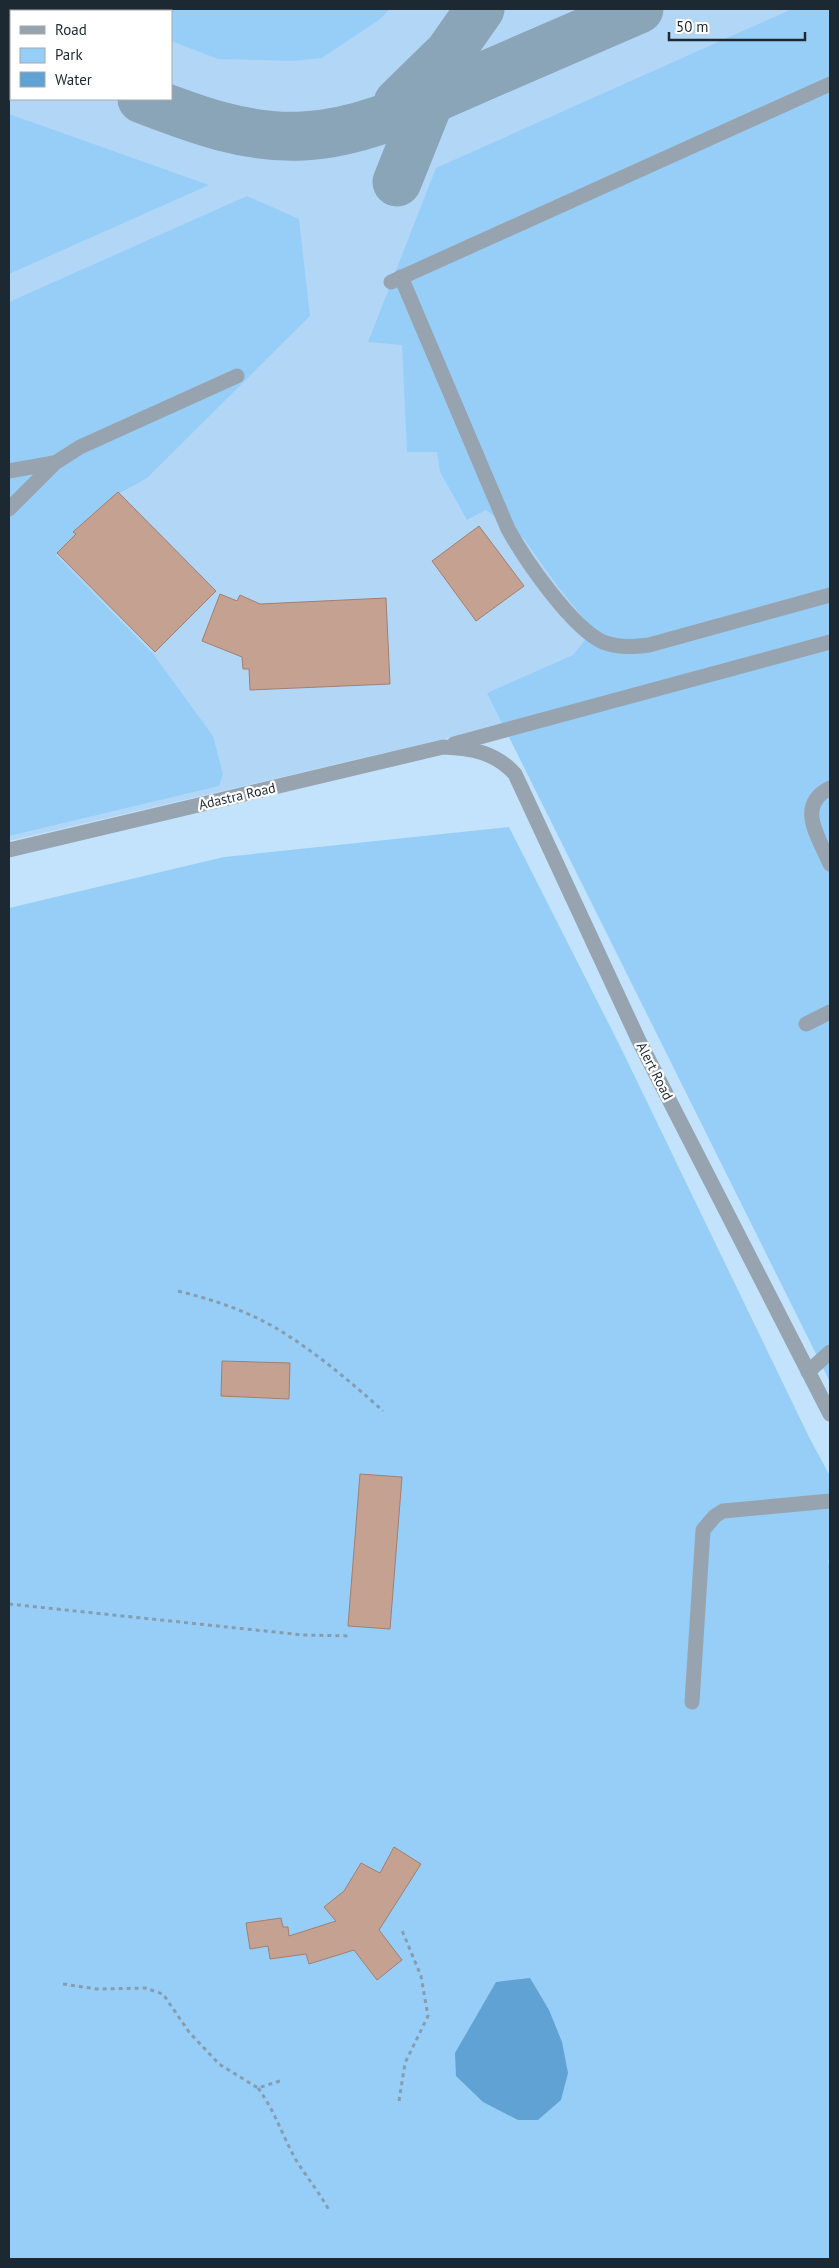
<svg xmlns="http://www.w3.org/2000/svg" width="839" height="2268" viewBox="0 0 839 2268" font-family="'PT Sans',sans-serif">
<style>
.built{fill:#b2d7f6;fill-rule:evenodd}
.green{fill:#97cef8}
.water{fill:#60a2d3}
.lines{fill:none;stroke-linecap:round;stroke-linejoin:round}
.taxiway{stroke:#8aa4b8;stroke-width:49}
.building{fill:#c5a191;stroke:#a17f70}
.path{stroke:#849db0;stroke-width:3;stroke-dasharray:4 4;stroke-linecap:butt}
.minor{stroke:#97a4af;stroke-width:15}
.labels{text-anchor:middle;dominant-baseline:central;stroke-width:4.5;stroke-linejoin:round;paint-order:stroke}
.street-label{font-size:14px;fill:#1c2832;stroke:#fff}
</style>
<rect width="100%" height="100%" fill="#c3e3fc"/>
<!-- built -->
<path class="built" d="M9 9H830V1365L516 722 9 841ZM11 11H171V99H11Z"/>
<!-- green -->
<g class="green">
<polygon points="88,9 390,9 379,20 322,58 293,61 218,59 171,41 171,11 94,11"/>
<polygon points="792,9 830,9 830,1382 487,693 573,655 593,630 559,588 524,539 486,510 467,520 440,472 437,452 407,452 402,345 368,342 436,168"/>
<polygon points="9,114 209,185 9,274"/>
<polygon points="247,196 299,219 310,316 147,478 120,493 56,555 154,655 213,736 223,774 219,786 9,836 9,302"/>
<polygon points="509,827 620,1046 810,1439 830,1476 830,1559 828,1561 830,1567 830,2259 9,2259 9,908 224,857"/>
</g>
<!-- water -->
<polygon class="water" points="530,1978 549,2010 562,2042 568,2073 561,2100 538,2120 518,2120 483,2102 456,2076 455,2053 496,1982"/>
<g class="lines">
<!-- taxiway -->
<g class="taxiway">
<polyline points="9,46 11,47"/>
<path d="M142 99C194 119 246 139 303 136 365 133 420 104 475 80 530 56 584 33 639 9"/>
<polyline points="398,103 449,53 480,9"/>
<polyline points="397,182 437,82"/>
</g>
</g>
<!-- building -->
<g class="building">
<polygon points="118,492 216,591 155,652 57,553 76,534 73,532"/>
<polygon points="479,526 524,586 476,621 432,561"/>
<polygon points="220,594 237,601 240,595 260,604 386,598 390,684 250,690 249,669 243,669 242,657 202,641"/>
<polygon points="222,1361 290,1363 289,1399 221,1396"/>
<polygon points="360,1474 402,1477 390,1629 348,1626"/>
<polygon points="394,1847 421,1864 379,1930 402,1960 377,1980 354,1950 309,1964 306,1954 270,1959 268,1946 250,1949 246,1923 281,1918 283,1927 288,1927 289,1936 336,1921 324,1907 344,1891 361,1863 380,1873"/>
</g>
<g class="lines">
<!-- path -->
<g class="path">
<path d="M178 1291C206 1298 232 1306 257 1318 299 1338 349 1380 383 1411"/>
<polyline points="9,1604 303,1635 350,1636"/>
<polyline points="63,1984 97,1989 145,1988 163,1994 189,2032 219,2064 258,2088 283,2080"/>
<path d="M258 2088C275 2111 282 2135 296 2160 307 2178 320 2193 330 2212"/>
<polyline points="399,2101 405,2063 428,2016 421,1976 401,1928"/>
</g>
<!-- minor -->
<g class="minor">
<path d="M401 277 508 529C525 560 572 628 603 642 618 648 633 647 649 645L830 595"/>
<polyline points="391,282 830,84"/>
<polyline points="9,471 54,463"/>
<polyline points="9,509 55,463 80,447 237,376"/>
<polyline points="454,744 830,642"/>
<path d="M830 788C795 806 819 837 830 864"/>
<path d="M9 850 443 747C471 748 495 752 515 774L639 1041 830 1414"/>
<polyline points="806,1024 830,1012"/>
<polyline points="808,1372 830,1352"/>
<polyline points="692,1702 703,1530 715,1516 723,1511 830,1501"/>
</g>
</g>
<g class="labels">
<!-- street labels -->
<g class="street-label">
<text transform="translate(237 796) rotate(-13)">Adastra Road</text>
<text transform="translate(655 1071) rotate(63)">Alert Road</text>
</g>
</g>
<!-- border -->
<rect width="839" height="2268" fill="none" stroke="#1c2832" stroke-width="20"/>
<!-- legend -->
<rect x="10" y="10" width="162" height="90" fill="#ffffff" stroke="#a4a9ad"/>
<rect x="20" y="26" width="25" height="8" fill="#97a4af" stroke="#a4a9ad"/>
<text x="55" y="35" font-size="15" fill="#1c2832">Road</text>
<rect x="20" y="48" width="25" height="15" fill="#97cef8" stroke="#a4a9ad"/>
<text x="55" y="60" font-size="15" fill="#1c2832">Park</text>
<rect x="20" y="72" width="25" height="15" fill="#60a2d3" stroke="#a4a9ad"/>
<text x="55" y="85" font-size="15" fill="#1c2832">Water</text>
<!-- scale -->
<path d="M669 32v8h136v-8" fill="none" stroke="#1c2832" stroke-width="2.5"/>
<text x="676" y="32" font-size="15" fill="#1c2832" stroke="#ffffff" stroke-width="4" paint-order="stroke">50 m</text>
</svg>
